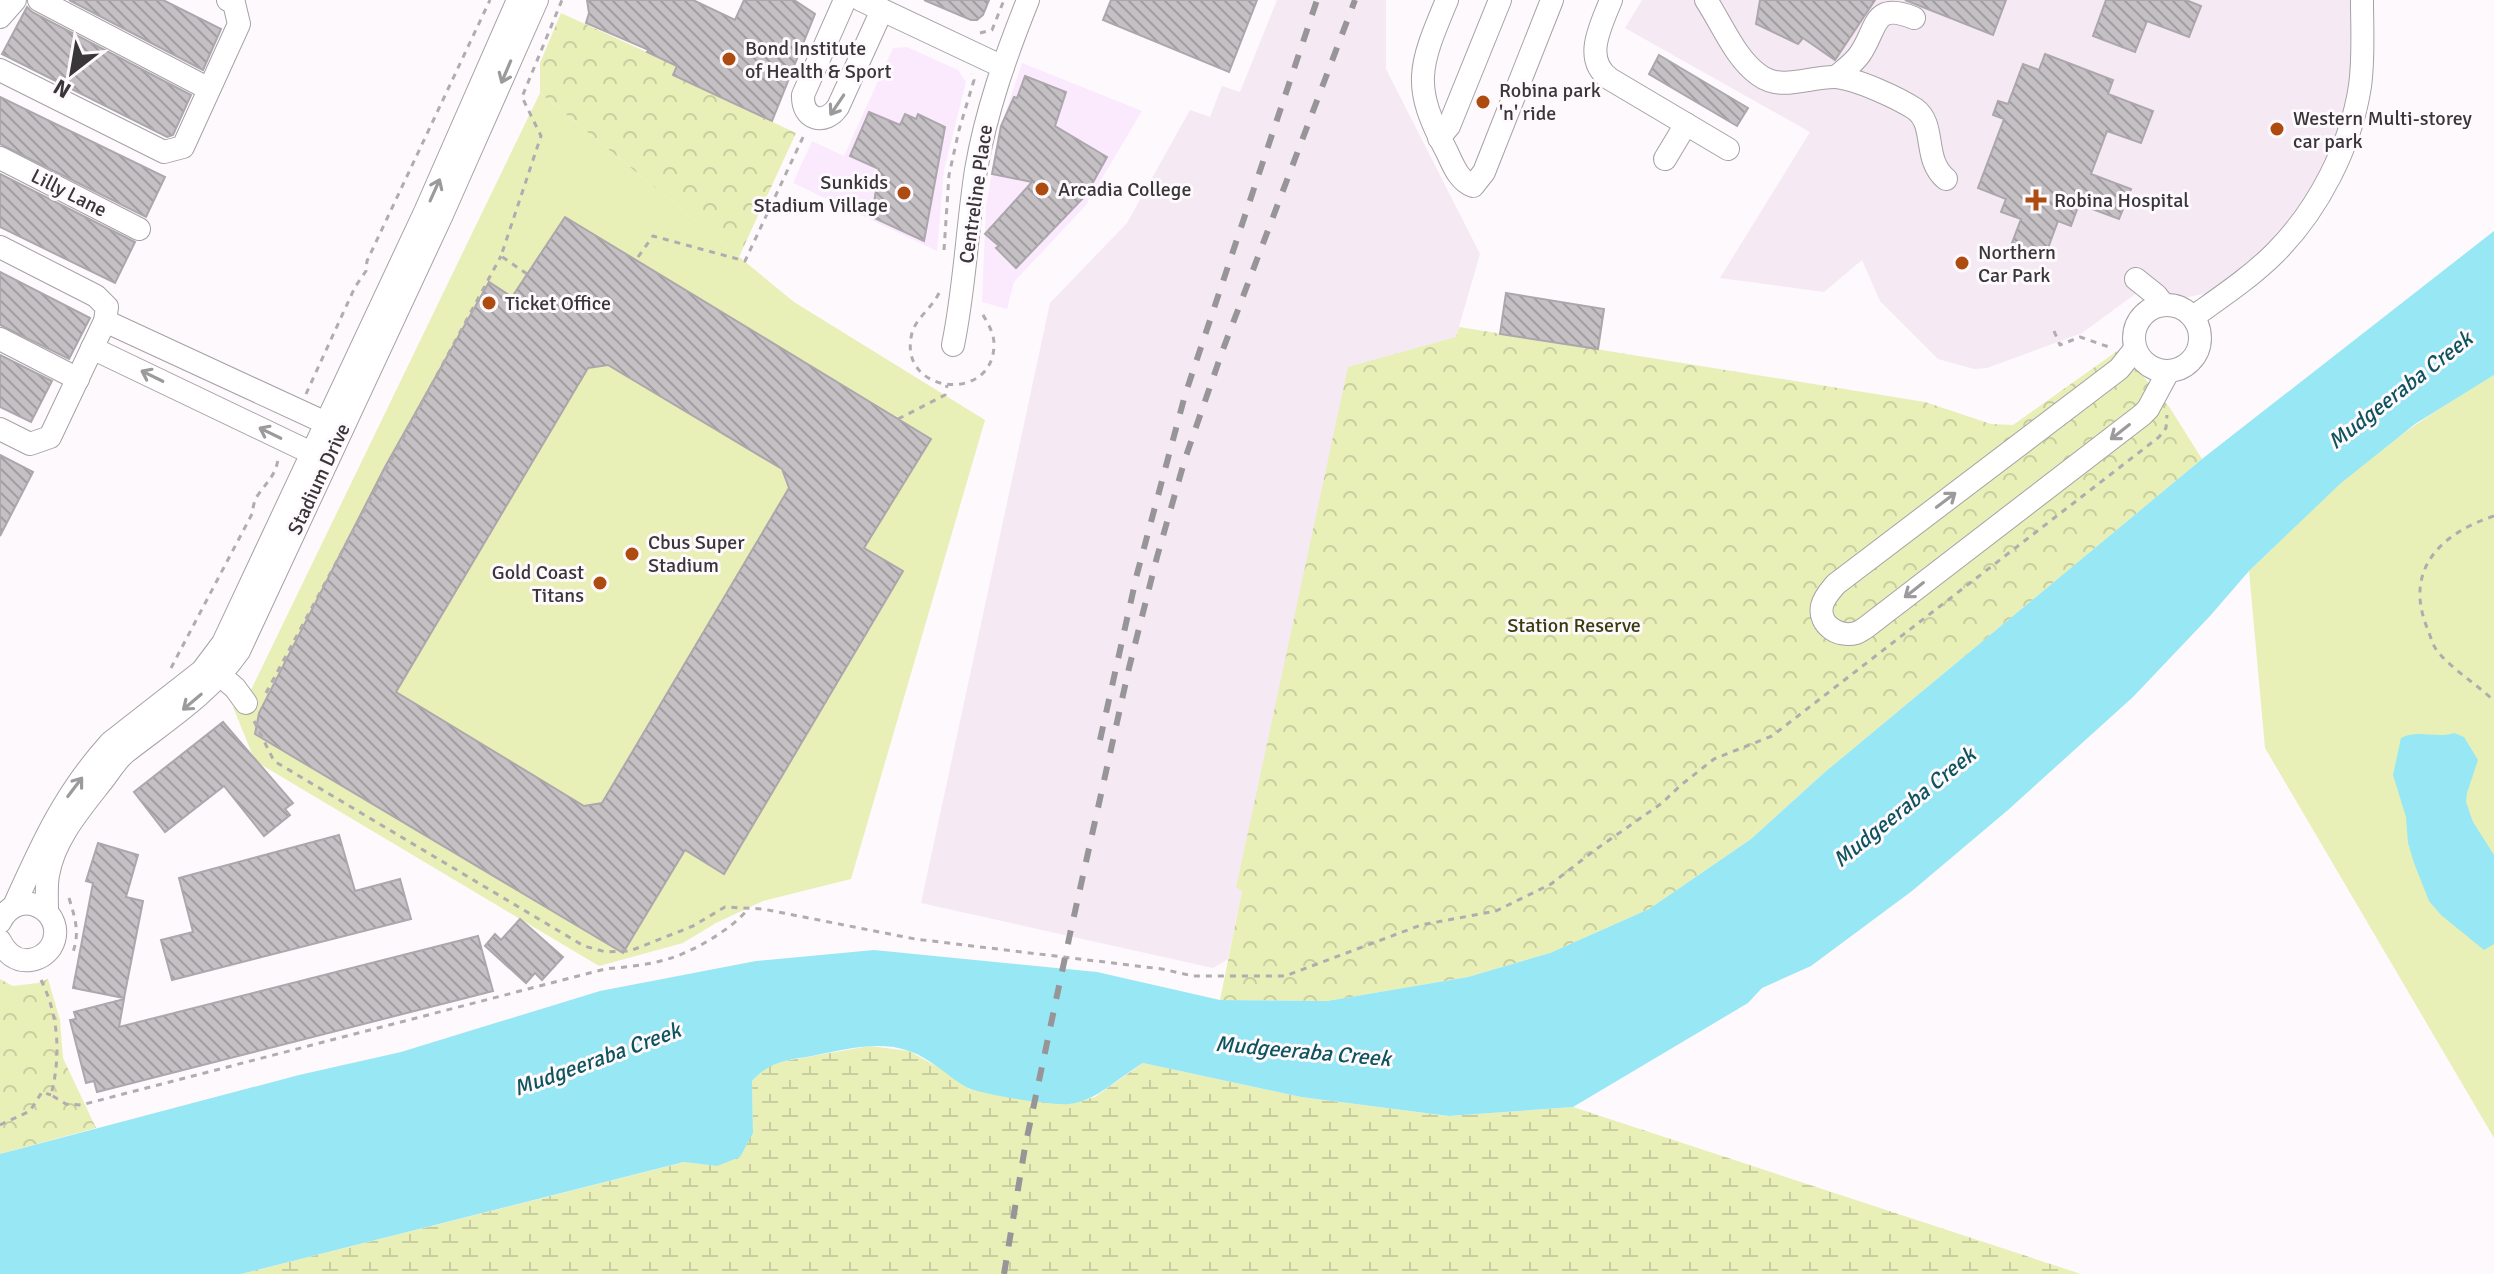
<svg xmlns="http://www.w3.org/2000/svg" width="2494" height="1274" viewBox="0 0 2494 1274" font-family="Signika,sans-serif">
<style>
.education{fill:#fbeafd}
.built{fill:#f5e9f3}
.green{fill:#e8f0b8}
.forest{fill:url(#forest-crowns)}
.wetland{fill:url(#wetland-marsh)}
.water{fill:#98e7f5}
.building{fill:url(#building-back-hatch);stroke:#aca7ac;stroke-width:2;fill-rule:evenodd}
.lines{fill:none;stroke-linecap:round;stroke-linejoin:round}
.minor-casing{stroke:#a6a1a5;stroke-width:24}
.path{stroke:#b0acaf;stroke-width:3;stroke-dasharray:6 6;stroke-linecap:butt}
.minor{stroke:#fff;stroke-width:22}
.rail{stroke:#989598;stroke-width:6;stroke-dasharray:14 14;stroke-linecap:butt}
.oneway{stroke:#9c9a9c}
.poi-dot{fill:#ad4b11;stroke:#fef9fd;stroke-width:3}
.labels{text-anchor:middle;dominant-baseline:central;stroke-width:6;stroke-linejoin:round;paint-order:stroke}
.poi-label{font-size:20px;fill:#383638;stroke:#fef9fd;text-anchor:start}
.street-label{font-size:20px;fill:#383638;stroke:#fef9fd}
.park-label{font-size:20px;fill:#373b0d;stroke:#fef9fd}
.water-label{font-size:22px;font-style:italic;fill:#0e545e;stroke:#fef9fd}
</style>
<defs>
<pattern id="forest-crowns" width="20" height="18" patternUnits="userSpaceOnUse" patternTransform="scale(2)"><rect width="20" height="18" fill="#e8f0b8"/><path d="M2 6a3 3 0 1 1 6 0M12 15a3 3 0 1 1 6 0" fill="none" stroke="#c8ce9f"/></pattern>
<pattern id="wetland-marsh" width="20" height="14" patternUnits="userSpaceOnUse" patternTransform="scale(2)"><rect width="20" height="14" fill="#e8f0b8"/><path d="M1 5h8M5 5V1M11 12h8M15 12V8" fill="none" stroke="#c8ce9f"/></pattern>
<pattern id="building-back-hatch" width="6" height="6" patternUnits="userSpaceOnUse" patternTransform="scale(2)"><rect width="6" height="6" fill="#c5c0c4"/><path d="M-1 5l2 2M0 0l6 6M5-1l2 2" fill="none" stroke="#a19da0"/></pattern>
</defs>
<rect width="100%" height="100%" fill="#fef9fd"/>
<!-- education -->
<g class="education">
<polygon points="907,47 958,70 966,82 944,170 937,251 793,183 812,141 844,156 893,48"/>
<polygon points="1022,63 1142,111 1086,205 1014,282 1007,309 982,302 986,205 1001,126"/>
</g>
<!-- built -->
<g class="built">
<polygon points="1277,0 1386,0 1386,69 1480,254 1456,337 1236,888 1242,891 1228,959 1213,968 921,903 1050,303 1127,223 1190,110 1210,117 1222,86 1240,92"/>
<polygon points="1642,0 2354,0 2352,72 2346,113 2318,182 2293,219 2266,249 2207,293 2184,298 2164,293 2153,281 2082,333 1987,368 1974,369 1938,359 1880,301 1862,260 1824,292 1720,278 1810,132 1625,28"/>
</g>
<!-- green -->
<g class="green">
<polygon points="540,93 794,302 985,420 851,879 763,901 716,923 683,943 599,966 255,761 233,707 252,688"/>
<path d="M2494 375V1138L2265 748 2249 571C2280 542 2310 510 2343 481 2389 440 2441 407 2494 375Z"/>
</g>
<!-- forest -->
<g class="forest">
<polygon points="561,13 677,66 673,75 796,133 739,257 540,93 540,63"/>
<polygon points="1459,327 1925,402 1991,424 2013,425 2120,349 2170,408 2202,459 1825,772 1751,839 1649,909 1550,953 1468,977 1327,1001 1220,1000 1242,891 1236,888 1348,367 1456,337"/>
<polygon points="0,979 13,986 38,983 48,979 60,1020 63,1058 96,1128 0,1154"/>
</g>
<!-- wetland -->
<polygon class="wetland" points="870,1046 909,1051 943,1070 969,1089 1008,1097 1068,1104 1095,1097 1143,1063 1301,1097 1449,1116 1573,1107 2081,1274 241,1274 685,1162 717,1166 753,1133 752,1081 763,1068 779,1062"/>
<!-- water -->
<g class="water">
<path d="M2494 231V375L2415 424 2341 483 2249 571 2210 616 2133 697 2008 810 1912 891 1811 966 1762 988 1748 1003 1573 1107 1449 1116 1301 1097 1143 1063C1119 1077 1097 1101 1069 1104 1053 1106 979 1094 966 1087 947 1076 930 1058 909 1051 878 1040 843 1050 812 1056 787 1060 770 1061 752 1081L753 1133 740 1157 717 1166 684 1162 241 1274H0V1154L299 1075 401 1052 600 991 756 961 874 950 1097 972 1220 1000 1327 1001 1468 977 1550 953 1649 909 1751 839 1825 772 2202 459Z"/>
<path d="M2454 733 2464 737 2478 760 2467 793 2466 802 2473 822 2494 855V944L2484 950 2441 915 2429 901 2414 863 2408 843 2406 817 2393 775 2401 738C2418 729 2437 739 2454 733Z"/>
</g>
<!-- building -->
<g class="building">
<polygon points="69,0 163,0 221,29 203,70"/>
<polygon points="587,0 693,0 735,20 744,0 794,0 815,14 772,121 673,75 677,66 647,52 649,50 586,23 589,13"/>
<polygon points="924,0 989,0 983,15 977,20 971,20"/>
<polygon points="1111,0 1257,0 1229,72 1103,20"/>
<polygon points="1760,0 1875,0 1835,60 1803,38 1798,44 1756,24"/>
<polygon points="1905,0 2006,0 1993,35"/>
<polygon points="2106,0 2186,0 2201,6 2189,37 2147,21 2135,52 2093,36"/>
<polygon points="27,7 32,12 191,95 173,135 167,137 2,54"/>
<polygon points="2045,54 2113,80 2108,94 2153,111 2141,143 2107,131 2091,174 2131,189 2119,219 2079,204 2071,226 2058,221 2045,256 2012,243 2021,219 2001,212 2006,199 1978,188 2004,119 1993,115 1998,101 2008,104 2023,64 2039,70"/>
<polygon points="1659,55 1748,108 1737,126 1649,74"/>
<polygon points="1025,76 1066,92 1055,126 1107,157 1086,195 1016,268 996,248 999,246 985,234 1032,182 992,174 1001,126 1014,97 1017,98"/>
<polygon points="0,97 165,177 146,217 0,144"/>
<polygon points="869,112 900,125 905,114 916,119 918,114 945,127 924,241 872,217 879,169 850,156"/>
<polygon points="0,174 135,242 115,283 0,227"/>
<path d="M565 217 931 439 864 548 903 571 724 874 685 850 623 953 255 734 259 713 385 467 489 282 512 297ZM608 365 782 469 789 488 602 803 584 806 396 692 588 368Z"/>
<polygon points="0,272 90,318 69,359 0,325"/>
<polygon points="1506,293 1604,309 1598,349 1500,334"/>
<polygon points="0,355 52,381 31,422 0,407"/>
<polygon points="0,455 33,472 0,536"/>
<polygon points="223,722 293,803 285,809 290,815 264,836 224,786 165,832 134,792"/>
<polygon points="339,835 355,891 400,879 411,919 172,980 161,940 193,932 179,878"/>
<polygon points="98,843 138,855 126,897 143,901 124,998 73,988 93,883 86,881"/>
<polygon points="520,919 563,957 542,980 535,973 526,983 485,946 495,934 501,940"/>
<polygon points="478,936 493,991 97,1092 94,1081 86,1083 70,1020 76,1019 74,1012 124,999 119,1027"/>
</g>
<g class="lines">
<defs>
<g id="minor">
<polyline points="39,0 209,89"/>
<path d="M845 0 803 95C802 120 825 126 838 107L882 10"/>
<polyline points="861,0 1003,67"/>
<path d="M1447 0C1419 67 1411 85 1447 152 1453 165 1459 181 1473 186L1484 172 1552 0"/>
<path d="M1611 0C1601 26 1582 59 1610 79L1728 149"/>
<path d="M1706 0C1722 24 1735 58 1759 75 1782 92 1810 76 1836 77 1857 79 1898 98 1915 109 1937 125 1922 159 1946 179"/>
<polyline points="0,17 15,0"/>
<polyline points="0,70 164,152 183,147 239,24 234,3 228,0"/>
<path d="M1836 77C1844 70 1854 63 1860 54 1878 28 1872 1 1914 18"/>
<polyline points="1439,138 1449,126 1500,0"/>
<polyline points="0,158 139,229"/>
<polyline points="1665,159 1686,124"/>
<polyline points="0,247 96,296 107,307 105,321 50,437 30,444 0,429"/>
<polyline points="2136,279 2156,295 2164,305"/>
<circle cx="2167" cy="338" r="33"/>
<path d="M2193 317C2221 297 2251 277 2275 253 2318 210 2351 146 2360 86 2364 58 2362 28 2362 0"/>
<polyline points="105,321 328,424"/>
<polyline points="0,339 78,379"/>
<path d="M953 345C965 287 967 228 976 170 986 111 1006 55 1028 0"/>
<polyline points="92,348 326,460"/>
<path d="M2135 349 2119 369 1836 584C1831 590 1824 597 1822 606 1818 625 1839 638 1856 633 1862 631 1868 626 1873 622L2142 415 2148 409 2168 372"/>
<polyline points="211,667 235,688 246,703"/>
<path d="M14 906C42 844 64 794 110 743L202 671 223 643 425 212 518 0"/>
<path d="M47 911C47 899 46 886 48 875 54 839 81 808 103 780 110 771 117 759 126 752 167 720 209 694 239 651L441 217 537 0"/>
<path d="M0 922C19 883 70 913 51 947 46 954 38 959 30 960 16 962 6 953 0 941"/>
</g>
</defs>
<!-- minor casing -->
<use href="#minor" class="minor-casing"/>
<!-- path -->
<g class="path">
<polyline points="980,33 992,30 1004,0"/>
<polyline points="944,250 949,175 959,130 974,80 971,74"/>
<polyline points="638,257 653,236 745,261 804,135"/>
<polyline points="527,274 501,256 541,136 522,97 562,0"/>
<path d="M939 293C932 308 916 318 912 333 896 394 994 405 994 344 994 332 986 320 980 310"/>
<polyline points="2054,331 2060,345 2080,337 2109,347"/>
<polyline points="306,394 355,287 366,271 367,261 490,0"/>
<polyline points="898,419 945,395 947,385"/>
<path d="M2494 516C2439 534 2403 571 2428 630 2431 638 2433 646 2438 652 2454 671 2477 684 2494 701"/>
<path d="M171 668 252 514C253 508 254 500 258 495 266 483 276 475 278 459"/>
<polyline points="266,693 501,256"/>
<polyline points="254,721 274,761 584,946 606,952 630,951 693,926 725,907 763,909 915,939 1162,969 1193,976 1285,976 1421,925 1496,911 1551,884 1595,850 1662,803 1681,785 1714,759 1772,736 2159,437 2166,428 2167,415"/>
<path d="M69 898C75 918 80 932 73 952"/>
<path d="M41 980C59 1016 61 1056 51 1095L66 1104 81 1105 605 969C626 967 648 965 668 959 693 952 732 929 748 909"/>
<polyline points="0,1125 30,1111 42,1092 51,1095"/>
</g>
<!-- minor -->
<use href="#minor" class="minor"/>
<!-- rail -->
<g class="rail">
<polyline points="1100,740 1137,574 1185,395 1317,0"/>
<polyline points="1004,1274 1025,1147 1070,934 1129,668 1157,557 1185,459 1222,352 1355,0"/>
</g>
</g>
<!-- one-way arrows -->
<defs><path id="oneway-shaft" d="M-6 0H5M1.5-3L5.5 0L1.5 3" fill="none" stroke-width="1.6" stroke-linecap="round" stroke-linejoin="round" transform="scale(2)"/></defs>
<g class="oneway">
<use href="#oneway-shaft" transform="translate(506 72) rotate(113)"/>
<use href="#oneway-shaft" transform="translate(837 105) rotate(124)"/>
<use href="#oneway-shaft" transform="translate(435 190) rotate(-66)"/>
<use href="#oneway-shaft" transform="translate(152 376) rotate(-154)"/>
<use href="#oneway-shaft" transform="translate(2120 432) rotate(142)"/>
<use href="#oneway-shaft" transform="translate(270 433) rotate(-154)"/>
<use href="#oneway-shaft" transform="translate(1946 500) rotate(-37)"/>
<use href="#oneway-shaft" transform="translate(1914 590) rotate(142)"/>
<use href="#oneway-shaft" transform="translate(192 702) rotate(140)"/>
<use href="#oneway-shaft" transform="translate(75 787) rotate(-53)"/>
</g>
<!-- markers -->
<g class="poi-dot">
<circle cx="729" cy="59" r="8"/>
<circle cx="1483" cy="102" r="8"/>
<circle cx="2277" cy="129" r="8"/>
<circle cx="1042" cy="189" r="8"/>
<circle cx="904" cy="193" r="8"/>
<path d="M2032 188h8v8h8v8h-8v8h-8v-8h-8v-8h8z"/>
<circle cx="1962" cy="263" r="8"/>
<circle cx="489" cy="303" r="8"/>
<circle cx="632" cy="554" r="8"/>
<circle cx="600" cy="583" r="8"/>
</g>
<g class="labels">
<!-- poi labels -->
<g class="poi-label">
<text x="745" y="48">Bond Institute<tspan x="745" dy="23">of Health &amp; Sport</tspan></text>
<text x="1499" y="90">Robina park<tspan x="1499" dy="23">'n' ride</tspan></text>
<text x="2293" y="118">Western Multi-storey<tspan x="2293" dy="23">car park</tspan></text>
<text x="888" y="182" text-anchor="end">Sunkids<tspan x="888" dy="23">Stadium Village</tspan></text>
<text x="1058" y="189">Arcadia College</text>
<text x="2054" y="200">Robina Hospital</text>
<text x="1978" y="252">Northern<tspan x="1978" dy="23">Car Park</tspan></text>
<text x="505" y="303">Ticket Office</text>
<text x="648" y="542">Cbus Super<tspan x="648" dy="23">Stadium</tspan></text>
<text x="584" y="572" text-anchor="end">Gold Coast<tspan x="584" dy="23">Titans</tspan></text>
</g>
<!-- street labels -->
<g class="street-label">
<text transform="translate(69 193) rotate(27)">Lilly Lane</text>
<text transform="translate(976 194) rotate(-82)">Centreline Place</text>
<text transform="translate(319 479) rotate(-65)">Stadium Drive</text>
</g>
<!-- park labels -->
<g class="park-label">
<text x="1574" y="625">Station Reserve</text>
</g>
<!-- water labels -->
<g class="water-label">
<text transform="translate(2400 390) rotate(-38)">Mudgeeraba Creek</text>
<text transform="translate(1904 807) rotate(-39)">Mudgeeraba Creek</text>
<text transform="translate(1303 1051) rotate(5)">Mudgeeraba Creek</text>
<text transform="translate(597 1059) rotate(-20)">Mudgeeraba Creek</text>
</g>
</g>
<!-- north arrow -->
<g transform="translate(72 72) rotate(211)" stroke="#fef9fd" stroke-width="6" paint-order="stroke">
<path d="M0-6L14 30L0 20L-14 30Z" fill="#383638"/>
<text y="-12" font-size="22" font-weight="bold" text-anchor="middle" fill="#383638">N</text>
</g>
</svg>
